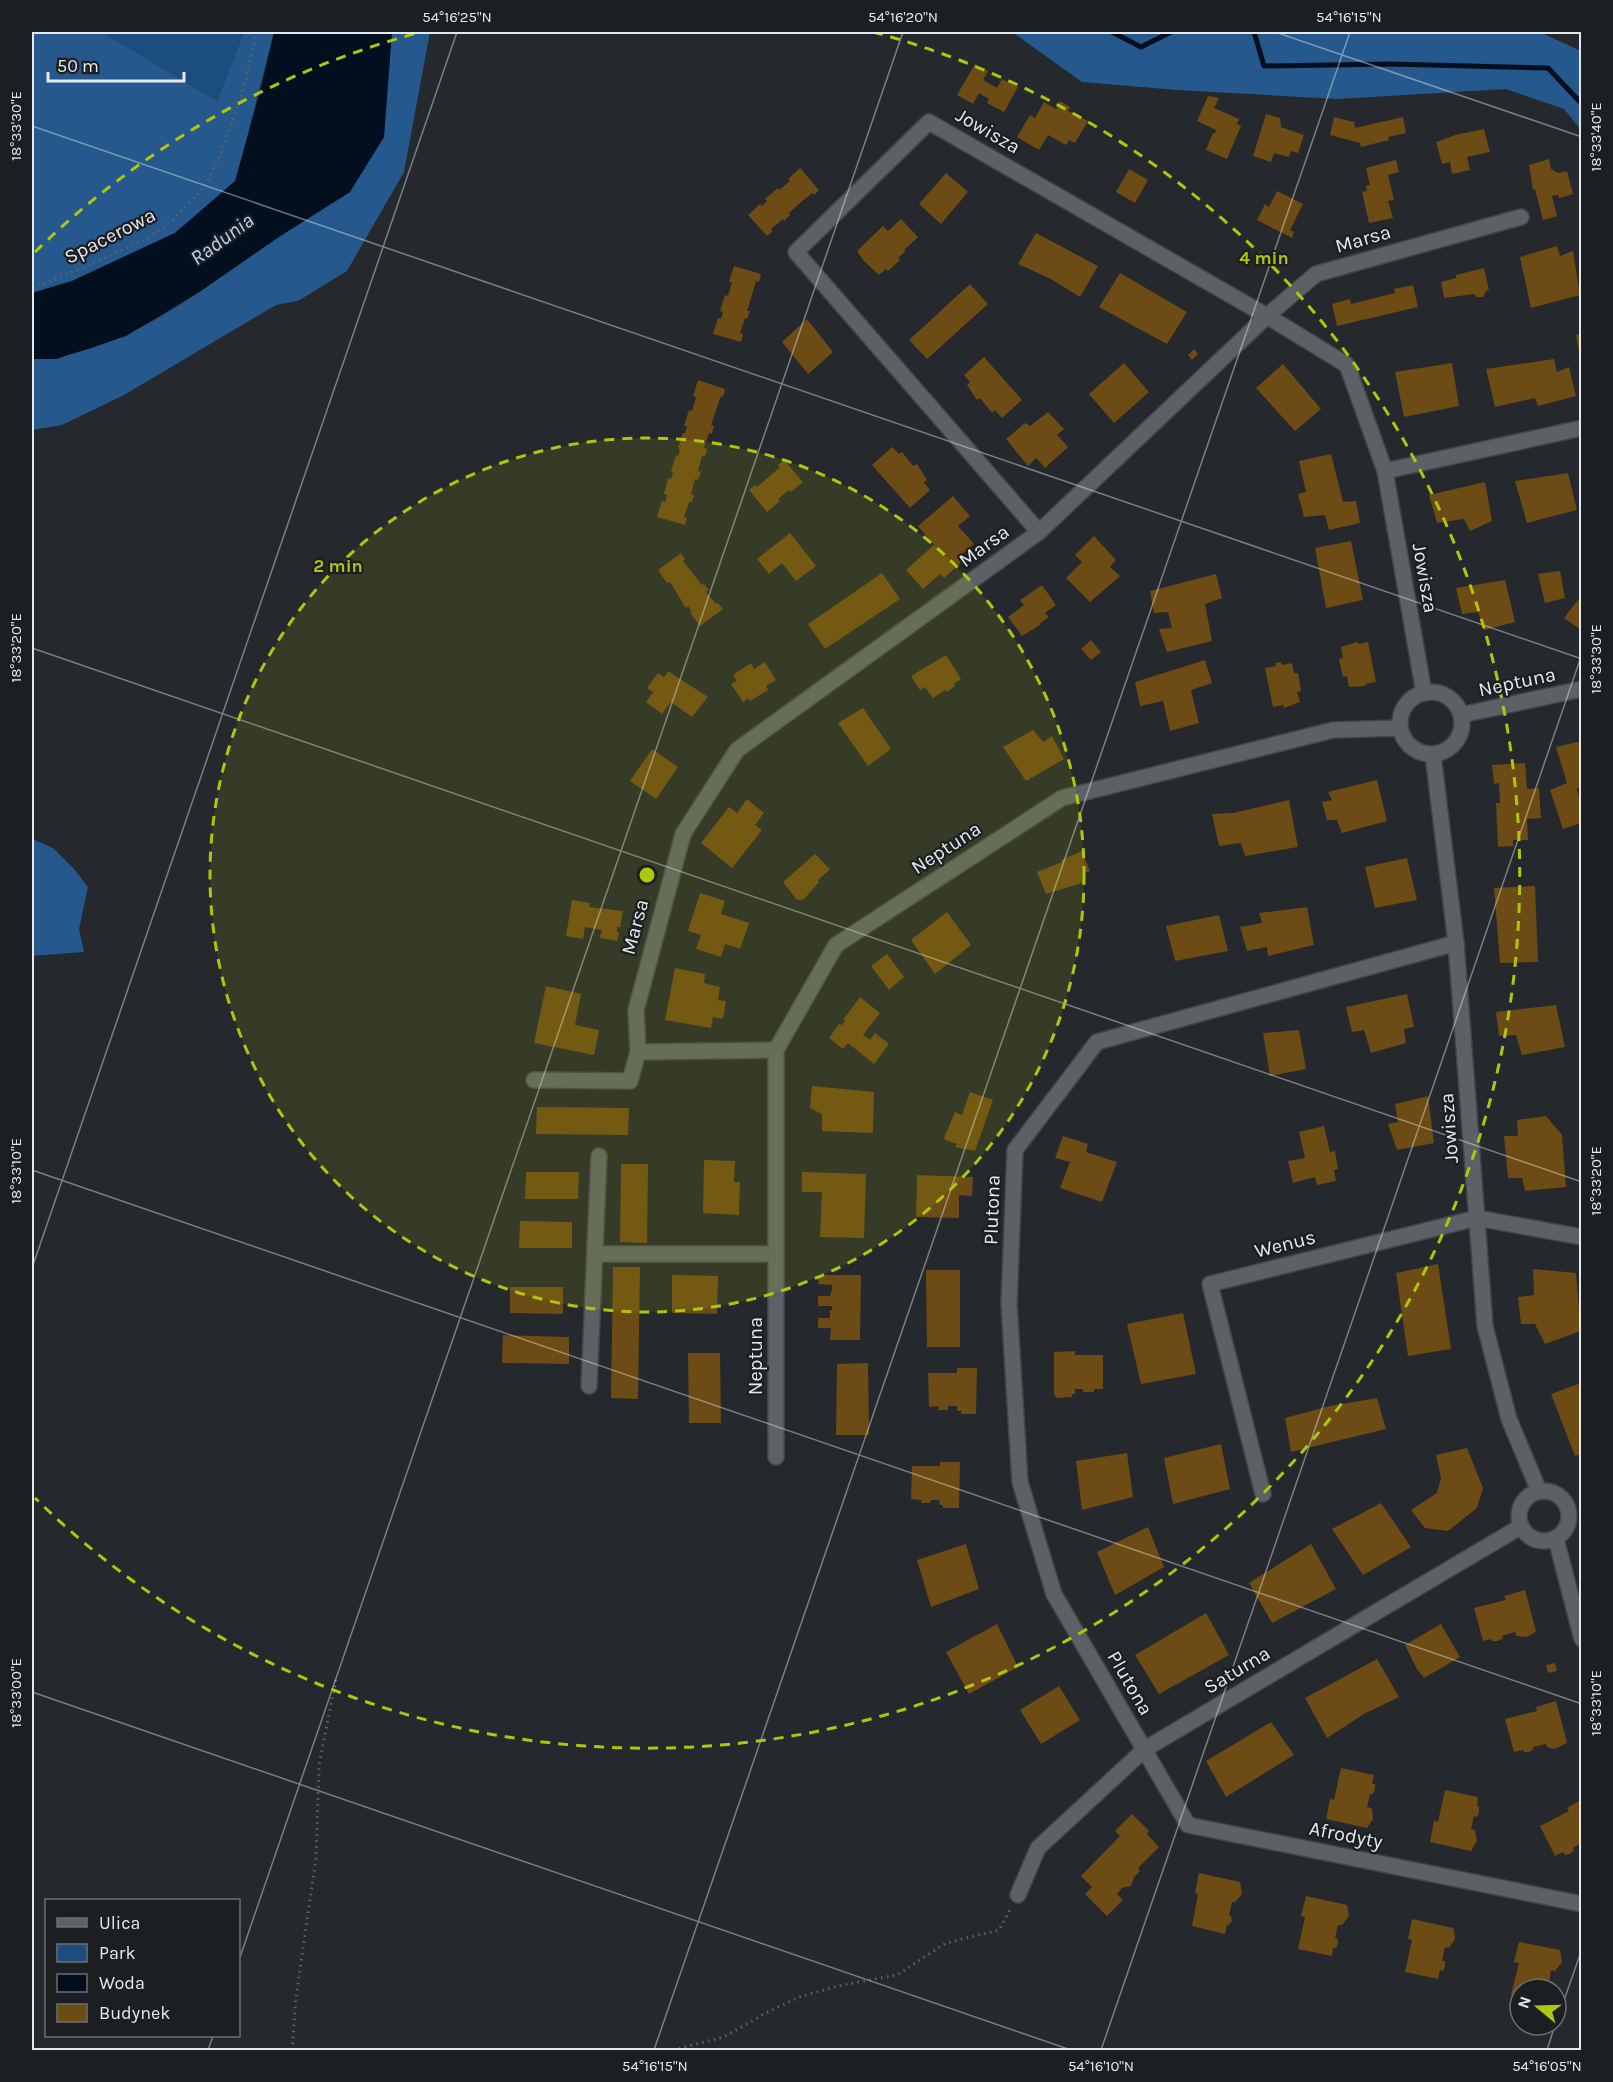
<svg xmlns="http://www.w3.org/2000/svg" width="1613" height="2082" viewBox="0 0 1613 2082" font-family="Karla,sans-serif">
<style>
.green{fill:#1b4d7f}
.forest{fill:#25588d}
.water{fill:#010f1f}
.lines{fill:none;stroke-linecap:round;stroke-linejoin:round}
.stream{stroke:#010f1f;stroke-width:5}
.building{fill:#6c4b14}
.minor-casing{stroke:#424548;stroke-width:18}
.path{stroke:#606366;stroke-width:3;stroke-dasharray:1.5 4.5;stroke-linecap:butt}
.minor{stroke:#5d6165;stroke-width:15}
.ticks{fill:none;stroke:#e6e8eb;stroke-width:1.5;stroke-opacity:0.45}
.ring{fill:none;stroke:#aec60c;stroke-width:3;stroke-dasharray:10 8}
.labels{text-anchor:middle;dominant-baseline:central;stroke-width:4.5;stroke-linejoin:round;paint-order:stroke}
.street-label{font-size:20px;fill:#e6e8eb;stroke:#1c1f22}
.water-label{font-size:21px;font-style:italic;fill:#b8d6f4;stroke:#1c1f22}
.centre{fill:#aec60c;stroke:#1c1f22;stroke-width:3}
.ring-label{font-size:18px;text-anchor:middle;font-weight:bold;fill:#aec60c;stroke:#1c1f22;stroke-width:4.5;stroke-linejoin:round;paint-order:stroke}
.neatline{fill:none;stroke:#e6e8eb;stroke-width:2}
.ticks-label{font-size:15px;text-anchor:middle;fill:#e6e8eb}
</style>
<rect width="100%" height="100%" fill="#25282c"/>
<!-- green -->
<polygon class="green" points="102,32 244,32 217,101"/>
<!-- forest -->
<g class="forest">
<polygon points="32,32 102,32 217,101 244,32 274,32 236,181 175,233 72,281 32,293"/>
<path d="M392 32H430L404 172 347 271 298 301 276 305 124 395 62 425 32 430V359C118 357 197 293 266 246 293 227 322 210 350 192Z"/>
<polygon points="1012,32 1360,32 1368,33 1544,34 1581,51 1581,130 1564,109 1506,89 1337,99 1177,90 1082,82"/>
<polygon points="32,839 53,848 74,869 88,887 79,929 84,952 32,956"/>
</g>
<!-- water -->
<polygon class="water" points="274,32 392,32 384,137 350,192 277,238 202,290 126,336 56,359 32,359 32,293 72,281 175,233 235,181 262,85"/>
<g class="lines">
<!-- stream -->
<g class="stream">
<polyline points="1112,32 1141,47 1171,32"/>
<polyline points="1254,32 1264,66 1391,64 1548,68 1582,104"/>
</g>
</g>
<!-- building -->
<g class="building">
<polygon points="975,64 988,71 983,80 997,88 1002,79 1018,87 1004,112 987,103 989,99 979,93 973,104 957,95"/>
<polygon points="1208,96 1219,98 1214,108 1239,119 1237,124 1241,126 1227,159 1206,150 1213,133 1215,134 1216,130 1197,121"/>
<polygon points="1060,101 1070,107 1068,111 1088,121 1075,143 1069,140 1066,145 1048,135 1039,150 1017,137 1030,115 1035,118 1044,102 1056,109"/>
<polygon points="1266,114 1280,118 1281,127 1304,135 1298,153 1291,151 1289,157 1274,153 1271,162 1253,156"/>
<polygon points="1334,117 1354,122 1355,128 1403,117 1406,133 1388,137 1389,140 1361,147 1360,143 1330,135"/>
<polygon points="1484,129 1490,152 1467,157 1470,170 1452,174 1450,162 1442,164 1436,142 1455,135"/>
<polygon points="1549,159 1551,169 1558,173 1567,171 1573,194 1559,198 1558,195 1552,196 1557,216 1543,220 1535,189 1533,190 1529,165"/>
<polygon points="1396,160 1399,172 1388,175 1394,200 1388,201 1393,218 1369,223 1362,192 1367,191 1366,186 1370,185 1366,168"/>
<polygon points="800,168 819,190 814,195 812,193 800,203 789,213 790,215 784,221 783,219 771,229 773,231 767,236 748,215 760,204 762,206 767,201 765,199 778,188 779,190 790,181 788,179"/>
<polygon points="1129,169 1148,180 1135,203 1116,192"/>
<polygon points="946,173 968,192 941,224 919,204"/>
<polygon points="1277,191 1303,204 1290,230 1294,232 1292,238 1257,220 1265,204 1269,207"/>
<polygon points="901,219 918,237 904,250 906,251 898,258 900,260 888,271 886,269 879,275 863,260 857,251 883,226 888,231"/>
<polygon points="1036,233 1098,266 1080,297 1051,279 1018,264"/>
<polygon points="1557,246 1560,256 1573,251 1580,295 1531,308 1520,257"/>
<polygon points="734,266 761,274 759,282 756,281 752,295 747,311 750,311 747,319 745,318 740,333 743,334 741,342 713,334 718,318 721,319 723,312 720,311 725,295 728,296 732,282 729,282"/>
<polygon points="1484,268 1489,290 1486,291 1483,297 1477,297 1474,294 1444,298 1441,282 1456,278 1456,275"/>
<polygon points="1120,273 1187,312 1167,344 1099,307"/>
<polygon points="970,284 988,304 927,359 909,340"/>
<polygon points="1413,285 1418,307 1337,326 1332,304 1350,299 1351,304 1395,293 1394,289"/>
<polygon points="807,319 833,352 808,374 782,342"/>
<polygon points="1581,334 1581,356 1580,356 1576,335"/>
<polygon points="1194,349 1198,354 1192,360 1188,355"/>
<polygon points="984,357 1022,400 1002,418 995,410 992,413 980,398 977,400 967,385 970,382 964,375"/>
<polygon points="1554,359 1557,372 1569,367 1576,396 1538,406 1535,398 1495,407 1486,369"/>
<polygon points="1124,363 1149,392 1114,423 1089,394"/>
<polygon points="1452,363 1459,406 1404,417 1395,372"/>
<polygon points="1283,364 1321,409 1295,431 1256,388"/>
<polygon points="698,380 725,389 723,397 721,396 711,425 714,426 712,434 709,433 704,448 707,449 705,457 702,456 698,471 701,472 698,480 695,479 691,494 694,495 692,502 689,502 684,517 687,518 685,525 657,517 662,501 665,502 667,495 664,494 668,478 671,479 673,472 671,471 676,455 678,456 680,449 678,448 683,433 685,433 687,426 684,426 689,410 692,411 696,397 693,396"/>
<polygon points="1048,412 1064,429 1057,435 1068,447 1045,468 1036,458 1028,466 1006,439 1025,423 1030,426"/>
<polygon points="892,447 899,454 902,452 913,466 917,464 927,480 924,482 930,490 910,508 872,465"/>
<polygon points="1331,454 1343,502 1356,501 1360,523 1329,530 1325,515 1304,517 1298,494 1306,492 1299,461"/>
<polygon points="784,460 803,482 791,492 789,490 784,494 778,499 780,501 767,512 749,490 755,485 757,487 780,467 778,465"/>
<polygon points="1568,473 1577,510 1527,523 1515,481"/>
<polygon points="1485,482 1492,521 1470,531 1464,519 1437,523 1429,495"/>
<polygon points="953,496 970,516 958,526 974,544 961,555 965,559 944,578 940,574 923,589 906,570 934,545 918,526"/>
<polygon points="790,533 816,566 796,581 782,563 769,574 757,559"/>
<polygon points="1094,536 1116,560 1110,567 1120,576 1090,602 1066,578 1082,562 1075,555"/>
<polygon points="1351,541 1363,600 1326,608 1315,548"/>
<polygon points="681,553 685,559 683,561 702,585 704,584 709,590 706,592 716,604 718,603 723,609 700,626 690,613 692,612 688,606 686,608 670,582 667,583 658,570"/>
<polygon points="1560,571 1565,598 1545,603 1538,574"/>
<polygon points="882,573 900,599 825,649 808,624"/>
<polygon points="1216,574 1222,598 1205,604 1212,641 1167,652 1159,629 1172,628 1168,612 1154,613 1150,591"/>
<polygon points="1505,580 1515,622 1484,630 1478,612 1462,614 1456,588"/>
<polygon points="1042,585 1056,605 1045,613 1049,617 1039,624 1040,625 1022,636 1008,617 1024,605 1020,600"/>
<polygon points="1578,600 1581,601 1581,630 1564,618"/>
<polygon points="1091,640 1101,652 1091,660 1081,649"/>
<polygon points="1357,642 1358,644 1368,642 1376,682 1365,684 1366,686 1349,687 1347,676 1343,677 1339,659 1343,658 1341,647"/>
<polygon points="946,655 961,679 954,684 955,686 947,692 945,690 933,698 925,687 920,690 911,676"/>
<polygon points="1205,660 1212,683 1191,690 1199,723 1170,731 1163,701 1140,706 1135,682"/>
<polygon points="765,662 776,680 766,686 768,690 750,701 748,698 743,702 731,684 737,681 733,675 751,663 754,669"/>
<polygon points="1281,662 1282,665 1292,663 1294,673 1298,673 1301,691 1297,692 1300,702 1284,708 1283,705 1273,707 1265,668 1276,666 1275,663"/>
<polygon points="668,671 708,697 692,717 671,702 662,714 646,702 653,692 647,688 658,673 664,677"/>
<polygon points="863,708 891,749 868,766 838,723"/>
<polygon points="1033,730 1043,742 1052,736 1064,759 1026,781 1003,747"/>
<polygon points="1581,741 1581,787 1577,789 1581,805 1581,823 1563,829 1550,790 1567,783 1556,747"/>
<polygon points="652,749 678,767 656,799 630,781"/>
<polygon points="1525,763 1527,789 1539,788 1541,818 1527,819 1528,840 1513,840 1513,846 1498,847 1496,803 1500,803 1499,783 1494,784 1492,765"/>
<polygon points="1377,780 1387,821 1342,833 1337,820 1327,820 1322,802 1332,800 1328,792"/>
<polygon points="747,799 764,813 755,825 762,830 732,868 701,843 729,807 737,813"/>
<polygon points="1289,800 1298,847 1245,856 1241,843 1219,846 1212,814 1233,813"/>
<polygon points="1082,851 1090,871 1082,874 1085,882 1046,894 1037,872 1062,862 1061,860"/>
<polygon points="815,854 830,869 818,880 819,882 805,898 802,900 797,900 783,882"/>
<polygon points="1407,858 1417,900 1375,908 1365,867"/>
<polygon points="1535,886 1538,962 1500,963 1494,888"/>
<polygon points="700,893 725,901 721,914 749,923 740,949 725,944 721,957 696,949 701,935 688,931"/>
<polygon points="572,900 590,903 589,907 623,911 620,927 617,927 617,932 619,932 617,941 600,938 602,930 585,927 583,939 566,936"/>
<polygon points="1307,907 1314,945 1268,956 1267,947 1247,951 1240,927 1262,923 1259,913"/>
<polygon points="947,912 971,945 935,974 911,940"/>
<polygon points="1219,915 1228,951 1175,961 1166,926"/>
<polygon points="887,954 904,977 889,990 871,966"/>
<polygon points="675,968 705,974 704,983 720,987 718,1000 726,1001 723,1019 713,1017 711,1028 665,1020"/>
<polygon points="546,986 581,994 575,1025 599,1030 594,1055 534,1043"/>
<polygon points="1407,994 1414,1027 1404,1029 1406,1043 1371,1053 1364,1030 1352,1032 1346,1007"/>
<polygon points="860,997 880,1013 863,1035 870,1040 875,1033 889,1044 874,1064 848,1043 843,1049 829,1038 839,1024 842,1025 845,1021 843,1020"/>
<polygon points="1556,1005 1565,1047 1522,1055 1516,1035 1499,1036 1496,1012"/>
<polygon points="1299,1030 1306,1069 1270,1076 1263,1033"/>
<polygon points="812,1086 874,1092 873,1133 822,1131 822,1114 810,1108"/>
<polygon points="970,1092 993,1100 975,1151 955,1147 957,1144 945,1140 944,1138 955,1112 962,1115"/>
<polygon points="1428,1096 1434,1143 1397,1150 1388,1124 1398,1122 1395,1104"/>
<polygon points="537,1107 629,1108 628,1135 536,1134"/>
<polygon points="1546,1116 1562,1135 1566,1187 1525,1191 1522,1178 1508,1178 1504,1136 1518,1136 1517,1120"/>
<polygon points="1324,1126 1330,1152 1335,1151 1338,1169 1334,1170 1336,1181 1317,1185 1315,1177 1293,1183 1288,1161 1305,1158 1299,1132"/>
<polygon points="1063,1136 1088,1144 1086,1152 1117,1162 1102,1202 1060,1188 1070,1162 1055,1158"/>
<polygon points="704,1160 735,1161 734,1182 740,1182 739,1215 703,1213"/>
<polygon points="621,1164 648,1164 647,1243 620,1242"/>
<polygon points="526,1172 579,1172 578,1199 525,1199"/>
<polygon points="802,1172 866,1174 864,1238 820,1237 822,1192 802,1192"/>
<polygon points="917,1175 973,1177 972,1196 959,1195 959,1218 916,1217"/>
<polygon points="520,1221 572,1222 572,1248 519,1248"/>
<polygon points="1438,1264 1451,1349 1408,1356 1396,1273"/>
<polygon points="613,1267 640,1267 638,1399 611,1398"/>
<polygon points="1533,1269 1576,1273 1581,1331 1545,1344 1535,1324 1521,1324 1518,1297 1534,1295"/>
<polygon points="926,1270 960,1270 960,1347 927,1347"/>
<polygon points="672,1275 718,1276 717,1314 672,1313"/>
<polygon points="819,1275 861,1275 860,1340 830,1340 831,1328 818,1328 818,1318 830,1318 830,1310 832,1310 832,1306 818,1306 818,1296 830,1296 832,1289 832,1285 818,1284"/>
<polygon points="510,1287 563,1287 563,1314 510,1313"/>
<polygon points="1183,1313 1196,1374 1141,1384 1127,1324"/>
<polygon points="503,1335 569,1337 569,1364 502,1363"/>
<polygon points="1075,1351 1075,1355 1103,1355 1103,1389 1094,1389 1094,1392 1083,1392 1083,1389 1075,1389 1075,1394 1072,1394 1072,1397 1056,1398 1055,1395 1054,1395 1054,1352"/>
<polygon points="688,1353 720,1353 721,1423 689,1423"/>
<polygon points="868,1363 869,1435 836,1435 837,1364"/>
<polygon points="957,1368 977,1368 976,1414 961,1414 961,1411 957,1411 957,1406 948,1406 948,1410 938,1410 938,1406 929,1407 928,1373 957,1373"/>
<polygon points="1581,1383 1581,1454 1575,1456 1551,1394"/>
<polygon points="1377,1398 1386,1429 1291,1452 1285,1418 1330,1406"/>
<polygon points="1221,1444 1230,1489 1173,1504 1164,1458"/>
<polygon points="1467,1448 1483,1488 1477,1508 1448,1531 1425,1528 1411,1510 1437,1493 1441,1478 1436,1455"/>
<polygon points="1127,1453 1133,1497 1082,1510 1076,1461"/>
<polygon points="940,1462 960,1462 959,1508 943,1508 943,1505 940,1505 939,1500 931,1500 930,1503 921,1503 921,1500 911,1499 912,1466 940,1466"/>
<polygon points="1381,1503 1411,1547 1363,1575 1332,1529"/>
<polygon points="1148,1527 1164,1567 1115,1595 1097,1552"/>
<polygon points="966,1544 979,1589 931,1607 917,1560"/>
<polygon points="1311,1544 1336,1589 1272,1623 1249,1583"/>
<polygon points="1525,1590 1536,1631 1534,1633 1527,1637 1516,1636 1515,1632 1502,1636 1503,1638 1498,1641 1492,1641 1492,1639 1483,1641 1474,1608 1506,1600 1504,1596"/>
<polygon points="1206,1613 1229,1655 1159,1694 1135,1655"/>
<polygon points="997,1624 1018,1667 969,1694 946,1652"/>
<polygon points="1441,1624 1460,1657 1424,1678 1417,1669 1405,1645"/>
<polygon points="1377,1659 1399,1697 1364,1714 1327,1738 1305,1698"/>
<polygon points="1555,1663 1557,1671 1548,1673 1546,1665"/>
<polygon points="1059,1686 1080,1720 1041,1744 1020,1710"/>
<polygon points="1556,1701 1567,1742 1565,1744 1554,1749 1547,1747 1546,1744 1533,1747 1534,1749 1529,1752 1524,1752 1523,1750 1514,1752 1505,1719 1537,1711 1536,1707"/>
<polygon points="1271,1722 1294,1755 1226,1797 1206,1761"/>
<polygon points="1341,1768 1374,1775 1372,1784 1375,1784 1375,1789 1373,1794 1370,1794 1367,1807 1372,1808 1373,1819 1367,1828 1326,1819 1330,1799 1334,1800"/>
<polygon points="1445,1790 1478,1797 1477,1806 1479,1807 1479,1812 1477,1817 1474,1816 1471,1829 1475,1830 1477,1841 1471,1851 1430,1842 1434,1821 1438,1822"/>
<polygon points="1581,1800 1581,1843 1573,1848 1574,1850 1570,1854 1565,1855 1563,1852 1555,1856 1540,1826 1569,1811 1567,1808"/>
<polygon points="1132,1814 1149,1831 1147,1834 1159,1847 1138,1868 1140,1871 1134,1877 1131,1886 1122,1888 1117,1894 1123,1900 1107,1916 1085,1894 1092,1887 1081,1876 1120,1836 1115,1831"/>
<polygon points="1199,1873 1240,1882 1242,1894 1235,1902 1232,1902 1229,1915 1231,1916 1232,1921 1229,1925 1227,1925 1225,1934 1192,1926 1198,1894 1195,1893"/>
<polygon points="1306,1896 1347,1905 1349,1916 1342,1925 1338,1925 1335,1938 1337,1938 1338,1943 1336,1948 1333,1948 1332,1956 1298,1949 1305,1917 1301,1916"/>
<polygon points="1412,1919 1453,1928 1454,1930 1455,1939 1449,1948 1445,1947 1442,1961 1445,1961 1445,1966 1443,1971 1440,1970 1438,1979 1405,1972 1412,1940 1408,1939"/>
<polygon points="1519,1942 1560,1950 1562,1962 1555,1971 1551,1970 1549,1984 1551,1984 1552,1989 1520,1989 1520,1997 1511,1995 1519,1963 1514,1962"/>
</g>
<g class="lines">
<defs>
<g id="minor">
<polyline points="1385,471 1582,428"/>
<polyline points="1039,532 796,252 929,122 1267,316 1347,365 1385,471 1424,693"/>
<circle cx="1431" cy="723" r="31"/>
<polyline points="1461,715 1582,689"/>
<polyline points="1433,755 1456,943 1485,1326 1509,1419 1539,1491"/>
<polyline points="1456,943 1097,1042 1015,1150 1009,1304 1020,1482 1054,1594 1188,1825 1582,1904"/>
<polyline points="776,1050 638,1052 636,1010 683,834 737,750 1039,532 1267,316 1316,274 1521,217"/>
<polyline points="534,1080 630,1081 638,1052"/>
<polyline points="595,1254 775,1254"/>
<polyline points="589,1386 599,1156"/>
<polyline points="776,1457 776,1050 836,945 1062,798 1333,730 1400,728"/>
<circle cx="1544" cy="1516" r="25"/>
<polyline points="1263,1494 1210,1284 1477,1218 1582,1237"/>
<polyline points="1556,1539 1582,1639"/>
<polyline points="1018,1895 1038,1848 1145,1749 1520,1527"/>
</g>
</defs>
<!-- minor casing -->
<use href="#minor" class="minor-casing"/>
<!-- path -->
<g class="path">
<polyline points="32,286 45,284 147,239 173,220 206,185 226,141 244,88 256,32"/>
<polyline points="292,2050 296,1997 316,1858 319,1765 336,1679"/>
<polyline points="673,2050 724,2037 766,2013 799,1997 838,1986 897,1975 946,1943 999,1930 1010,1910"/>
</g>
<!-- minor -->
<use href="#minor" class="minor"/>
</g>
<!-- ticks -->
<path class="ticks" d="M1275 32 1582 137M32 126 1582 659M32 648 1582 1182M32 1170 1582 1704M32 1268 457 32M32 1692 1071 2050M238 1963 903 32M1556 2023 1582 1949M208 2050 213 2036M654 2050 1350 32M1101 2050 1582 654M1547 2050 1555 2025"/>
<!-- distance rings -->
<circle cx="647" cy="875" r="437" fill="#aec60c" fill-opacity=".12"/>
<g class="ring">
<circle cx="647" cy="875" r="437"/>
<path d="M35 252A873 873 0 0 1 421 32M873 32A873 873 0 1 1 35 1498"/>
</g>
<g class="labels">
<!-- street labels -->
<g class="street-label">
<text transform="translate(988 131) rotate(30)">Jowisza</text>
<text transform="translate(110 236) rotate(-27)">Spacerowa</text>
<text transform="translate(1363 239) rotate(-16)">Marsa</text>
<text transform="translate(984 546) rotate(-36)">Marsa</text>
<text transform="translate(1425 578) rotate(80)">Jowisza</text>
<text transform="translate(1517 682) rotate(-12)">Neptuna</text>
<text transform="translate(946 848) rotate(-33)">Neptuna</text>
<text transform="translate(635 927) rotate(-75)">Marsa</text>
<text transform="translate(1449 1128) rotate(-94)">Jowisza</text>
<text transform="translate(992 1210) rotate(-88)">Plutona</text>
<text transform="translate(1285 1244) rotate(-14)">Wenus</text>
<text transform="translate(755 1356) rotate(-90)">Neptuna</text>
<text transform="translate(1237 1670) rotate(-31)">Saturna</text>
<text transform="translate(1130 1683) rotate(60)">Plutona</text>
<text transform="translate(1346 1835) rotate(11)">Afrodyty</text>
</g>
<!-- water labels -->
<g class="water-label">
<text transform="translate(222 239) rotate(-36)">Radunia</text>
</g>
</g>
<circle cx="647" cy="875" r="9" class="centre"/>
<g class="ring-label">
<text x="1264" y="264">4 min</text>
<text x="338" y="572">2 min</text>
</g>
<!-- border -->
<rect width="1613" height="2082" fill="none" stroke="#1c1f22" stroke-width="66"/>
<!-- legend -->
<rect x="45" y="1899" width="195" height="138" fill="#1c1f22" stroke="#6d6f72" stroke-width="1.5"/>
<rect x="57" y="1918" width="30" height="9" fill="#5d6165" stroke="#6d6f72" stroke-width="1.5"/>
<text x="99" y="1929" font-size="18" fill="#e6e8eb">Ulica</text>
<rect x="57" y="1944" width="30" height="18" fill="#1b4d7f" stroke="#6d6f72" stroke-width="1.5"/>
<text x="99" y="1959" font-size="18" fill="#e6e8eb">Park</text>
<rect x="57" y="1974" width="30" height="18" fill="#010f1f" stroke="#6d6f72" stroke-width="1.5"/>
<text x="99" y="1989" font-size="18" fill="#e6e8eb">Woda</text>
<rect x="57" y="2004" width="30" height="18" fill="#6c4b14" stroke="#6d6f72" stroke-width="1.5"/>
<text x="99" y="2019" font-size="18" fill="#e6e8eb">Budynek</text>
<!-- north arrow -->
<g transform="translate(1538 2007) rotate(289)"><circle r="28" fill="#1c1f22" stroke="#6d6f72" stroke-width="1.5"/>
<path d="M0-4.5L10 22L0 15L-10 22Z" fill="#aec60c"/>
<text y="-9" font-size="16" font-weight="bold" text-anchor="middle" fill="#e6e8eb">N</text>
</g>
<!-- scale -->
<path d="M48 72v9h136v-9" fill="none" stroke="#e6e8eb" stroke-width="3"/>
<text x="57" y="72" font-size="18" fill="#e6e8eb" stroke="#1c1f22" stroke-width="4.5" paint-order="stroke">50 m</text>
<rect x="33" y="33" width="1547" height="2016" class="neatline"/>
<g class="ticks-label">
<text x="457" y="22">54°16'25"N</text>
<text x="903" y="22">54°16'20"N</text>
<text x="1349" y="22">54°16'15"N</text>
<text transform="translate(16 126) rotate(-90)" y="5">18°33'30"E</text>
<text transform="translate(1596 137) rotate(-90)" y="5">18°33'40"E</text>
<text transform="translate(16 648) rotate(-90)" y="5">18°33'20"E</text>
<text transform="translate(1596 659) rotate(-90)" y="5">18°33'30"E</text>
<text transform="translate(16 1171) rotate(-90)" y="5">18°33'10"E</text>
<text transform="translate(1596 1181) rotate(-90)" y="5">18°33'20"E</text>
<text transform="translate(16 1693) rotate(-90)" y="5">18°33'00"E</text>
<text transform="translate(1596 1703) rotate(-90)" y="5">18°33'10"E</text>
<text x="655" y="2071">54°16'15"N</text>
<text x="1101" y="2071">54°16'10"N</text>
<text x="1547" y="2071">54°16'05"N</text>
</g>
</svg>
